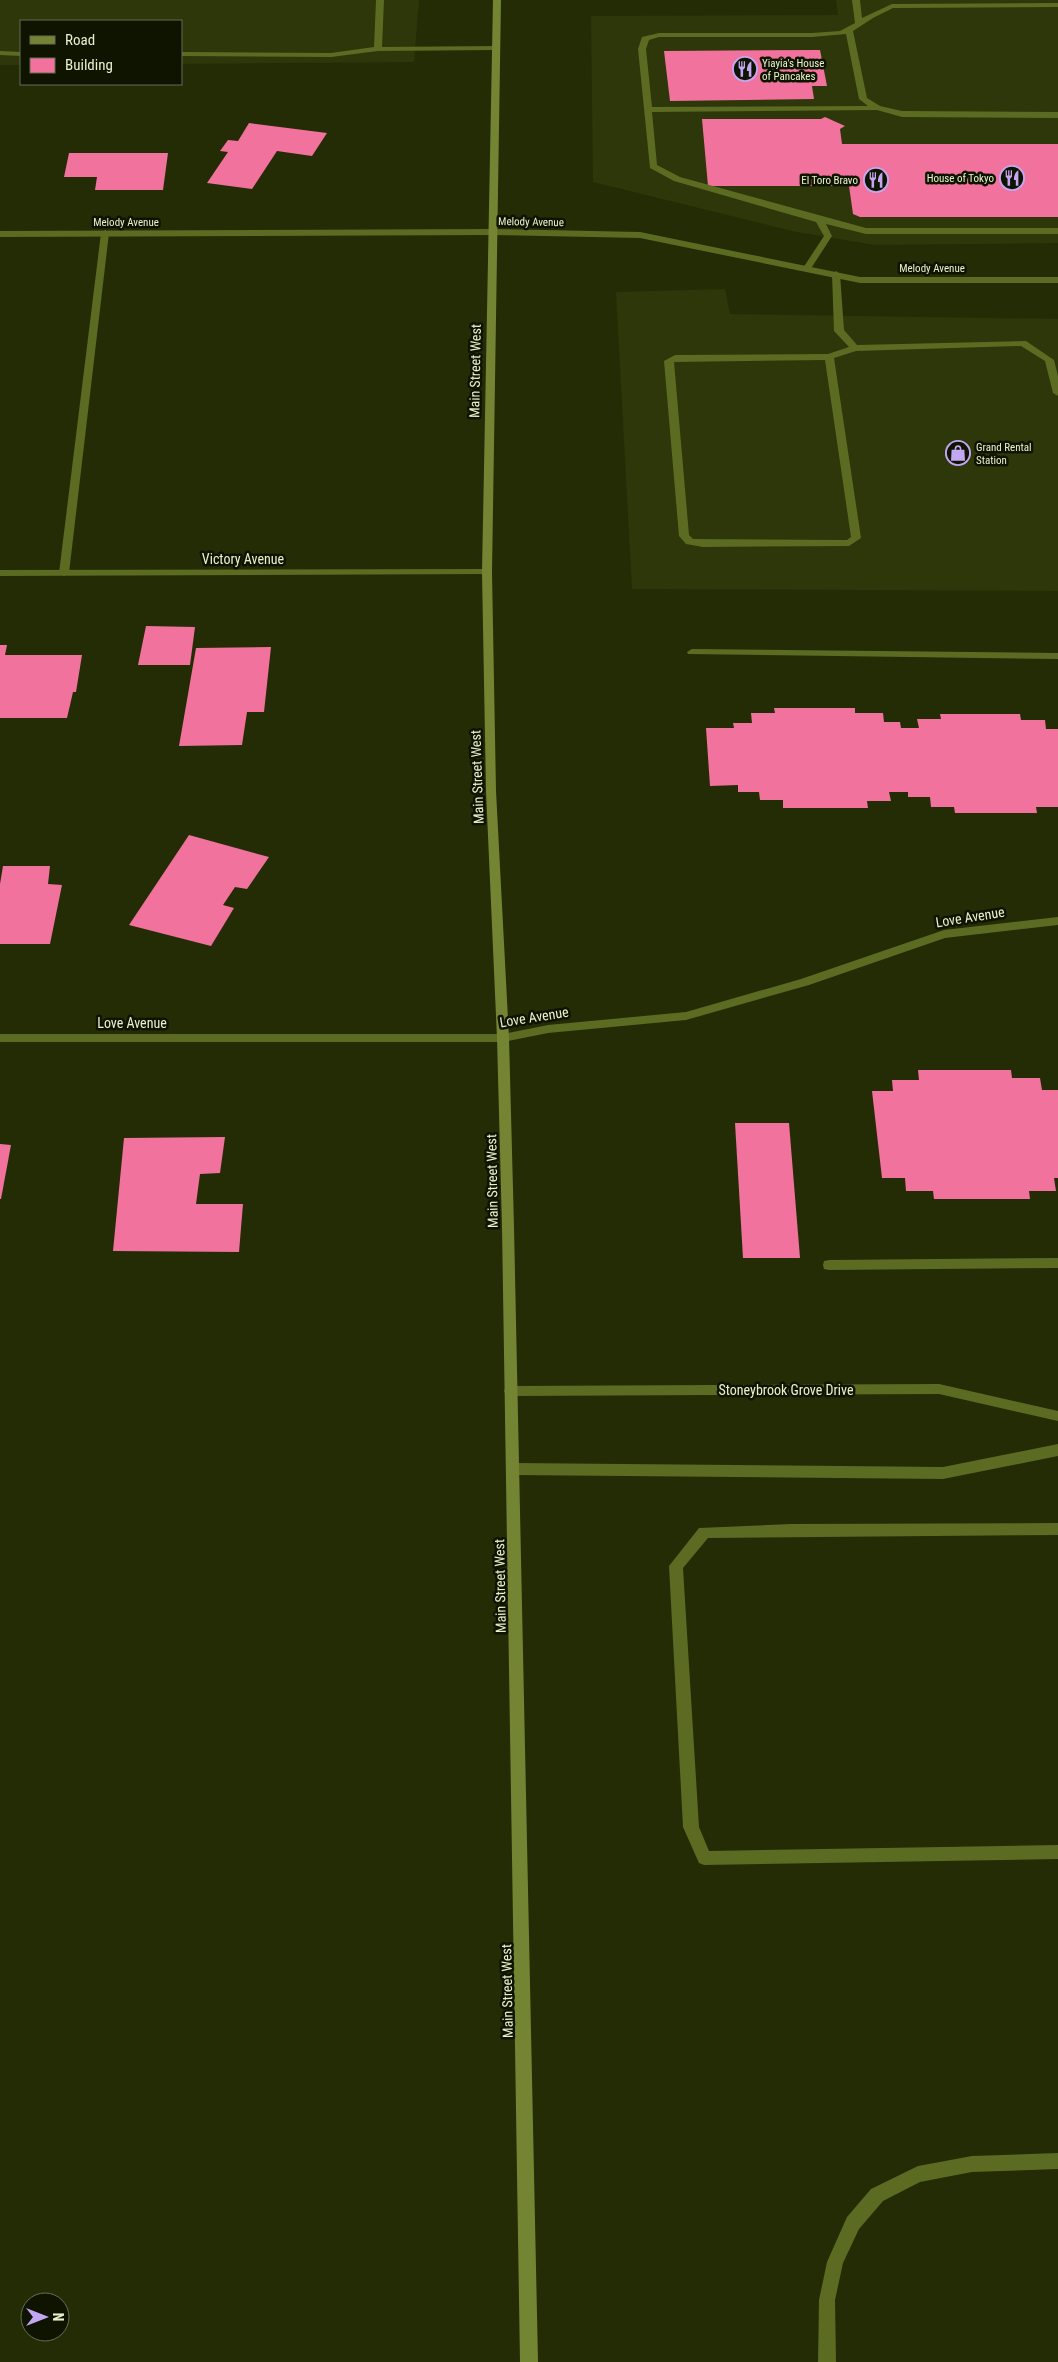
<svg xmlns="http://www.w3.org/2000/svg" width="1058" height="2362" viewBox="0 0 1058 2362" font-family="'Roboto Condensed',sans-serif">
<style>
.built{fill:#2d370a}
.building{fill:#f2729e}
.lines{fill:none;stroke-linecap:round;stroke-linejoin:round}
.lane{fill:#5b6b21;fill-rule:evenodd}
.street{fill:#5b6b21;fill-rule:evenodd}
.secondary{fill:#738533;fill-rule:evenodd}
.labels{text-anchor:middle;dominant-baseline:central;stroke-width:5;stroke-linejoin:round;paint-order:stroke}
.far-poi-label{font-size:11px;fill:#e7f2cd;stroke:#0e1400;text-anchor:start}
.far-street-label{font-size:11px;fill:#e7f2cd;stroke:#0e1400}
.street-label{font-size:14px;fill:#e7f2cd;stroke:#0e1400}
</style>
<rect width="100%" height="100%" fill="#242c05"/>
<!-- built -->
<g class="built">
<polygon points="0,0 419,0 414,62 181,64 181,21 21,21 21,65 0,65"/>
<polygon points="836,0 1058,0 1058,243 875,245 797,232 593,182 591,16 838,15"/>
<polygon points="725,289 730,314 1058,319 1058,591 632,589 616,292"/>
</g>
<!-- building -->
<g class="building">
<polygon points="820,50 827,86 812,86 814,99 670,101 664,51"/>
<polygon points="825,117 845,126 840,129 842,144 1058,144 1058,217 860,217 853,214 849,186 708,186 702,119 821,119"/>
<polygon points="249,123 327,133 312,156 277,151 252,189 207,183 228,152 220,151 228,140 238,141"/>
<polygon points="69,153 168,153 163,190 95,190 97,177 64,177"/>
<polygon points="146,626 195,627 190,665 138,665"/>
<polygon points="0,645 7,645 5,655 82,655 76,692 73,692 67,718 0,718"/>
<polygon points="271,647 264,712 247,712 242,745 179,746 196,648"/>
<polygon points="774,708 855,708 855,713 883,713 884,722 900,722 901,728 919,728 917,719 941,719 940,714 1020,714 1021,720 1045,720 1046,729 1058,729 1058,807 1036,807 1037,813 955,813 954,807 931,807 930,797 908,797 908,792 889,792 891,801 867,801 868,808 783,808 783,800 760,800 759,792 738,792 738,785 710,786 706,728 734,728 733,723 752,723 751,713 775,713"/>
<polygon points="189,835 269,857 247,889 235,887 223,905 234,908 211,946 129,925"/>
<polygon points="3,866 50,866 48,884 62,885 50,944 0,944 0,884"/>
<polygon points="918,1070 1011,1070 1012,1078 1040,1078 1042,1090 1058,1090 1058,1178 1054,1178 1056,1191 1029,1191 1030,1199 934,1199 933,1191 906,1191 905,1178 882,1178 872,1091 893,1091 892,1080 919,1080"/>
<polygon points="735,1123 789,1123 800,1258 743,1258"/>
<polygon points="225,1137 220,1173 200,1174 196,1204 243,1204 239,1252 113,1251 124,1138"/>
<polygon points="0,1144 11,1145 1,1199 0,1199"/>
</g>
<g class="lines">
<!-- lane -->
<g class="lane">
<polygon points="376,0 384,0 382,47 496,46 500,48 496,50 378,51 331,57 181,56 181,52 331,53 374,47"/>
<path d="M852 0H860L862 18 892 4 1058 3V7L893 8 873 18 853 31 867 98 880 106 902 111 1058 112V118L902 117 877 110 652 112 657 165 680 177 866 228H1058V234H866L826 224 832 236 810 270 807 271 803 268 824 236 816 222 674 181 650 168 638 49 642 37 659 33H812L840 31 855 23ZM846 34 859 99 868 106 652 107 646 49 649 40 659 37H812Z"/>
<polygon points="0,51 21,52 21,56 0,55"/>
<polygon points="105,230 109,233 69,573 64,576 59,573 101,233"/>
<path d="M836 271 840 274 844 330 857 345 1026 341 1054 360 1058 376V396L1053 393 1045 361 1021 346 856 351 834 358 861 538 849 546 703 547 686 544 679 536 664 361 675 355 828 354 849 347 834 331 832 274ZM825 360 851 537 847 540 693 539 689 535 674 362Z"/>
<polygon points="1058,1523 1058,1535 708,1538 683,1568 699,1827 709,1851 1058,1845 1058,1859 704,1865 699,1863 683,1827 669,1566 699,1528 791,1524"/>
</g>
<!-- street -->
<g class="street">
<polygon points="493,229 640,232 860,277 1058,277 1058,283 860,283 640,238 493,235 0,237 0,231"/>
<polygon points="487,569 492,572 491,574 0,576 0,570"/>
<polygon points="692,649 1058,653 1058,659 688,654 687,652"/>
<polygon points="1058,917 1058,925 945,938 809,985 686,1020 548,1033 503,1042 0,1042 0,1034 503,1034 548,1025 686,1012 801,979 944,930"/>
<polygon points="1058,1258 1058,1268 829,1270 824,1269 823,1265 824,1261 829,1260"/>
<polygon points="939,1384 1058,1411 1058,1421 939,1394 511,1396 506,1395 504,1391 506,1387 511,1386"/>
<polygon points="1058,1444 1058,1456 943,1479 513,1475 508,1473 506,1469 508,1465 513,1463 943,1467"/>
<polygon points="1058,2153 1058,2169 972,2172 920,2182 883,2201 859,2229 843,2263 835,2300 836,2362 818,2362 819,2300 827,2262 847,2217 871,2189 918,2166 972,2156"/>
</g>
<!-- secondary -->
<polygon class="secondary" points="493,0 501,0 492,572 496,791 509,1038 514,1227 538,2362 520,2362 502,1227 497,1038 486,791 482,572"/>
</g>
<!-- icons -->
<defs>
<symbol id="restaurant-ring" viewBox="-11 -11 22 22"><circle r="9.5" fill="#0e1400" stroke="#c3a7f2" stroke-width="1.5"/><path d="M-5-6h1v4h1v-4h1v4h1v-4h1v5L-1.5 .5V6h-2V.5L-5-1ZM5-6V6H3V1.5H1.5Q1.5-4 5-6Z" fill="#c3a7f2"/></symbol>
<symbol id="shop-ring" viewBox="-11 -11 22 22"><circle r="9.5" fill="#0e1400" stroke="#c3a7f2" stroke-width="1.5"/><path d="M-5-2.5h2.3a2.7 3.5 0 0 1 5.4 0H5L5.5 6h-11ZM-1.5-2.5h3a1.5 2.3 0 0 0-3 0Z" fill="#c3a7f2"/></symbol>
</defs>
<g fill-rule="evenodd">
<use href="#restaurant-ring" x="731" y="55" width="28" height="28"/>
<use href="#restaurant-ring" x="998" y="164" width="28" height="28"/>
<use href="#restaurant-ring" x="862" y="166" width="28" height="28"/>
<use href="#shop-ring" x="944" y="439" width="28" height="28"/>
</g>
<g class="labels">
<!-- far-poi labels -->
<g class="far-poi-label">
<text x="762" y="63">Yiayia's House<tspan x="762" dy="13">of Pancakes</tspan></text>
<text x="994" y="178" text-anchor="end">House of Tokyo</text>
<text x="858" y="180" text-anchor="end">El Toro Bravo</text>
<text x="976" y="447">Grand Rental<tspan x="976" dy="13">Station</tspan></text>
</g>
<!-- far-street labels -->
<g class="far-street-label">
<text x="126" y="222">Melody Avenue</text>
<text transform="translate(531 222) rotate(1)">Melody Avenue</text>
<text x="932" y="268">Melody Avenue</text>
</g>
<!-- street labels -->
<g class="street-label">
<text transform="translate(475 371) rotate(-89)">Main Street West</text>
<text x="243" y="559">Victory Avenue</text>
<text transform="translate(477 777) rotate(-92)">Main Street West</text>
<text transform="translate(970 917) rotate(-9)">Love Avenue</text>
<text transform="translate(534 1017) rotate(-9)">Love Avenue</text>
<text x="132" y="1023">Love Avenue</text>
<text transform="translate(492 1181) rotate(-91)">Main Street West</text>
<text x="786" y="1390">Stoneybrook Grove Drive</text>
<text transform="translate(500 1586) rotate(-91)">Main Street West</text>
<text transform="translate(507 1991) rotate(-91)">Main Street West</text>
</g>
</g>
<!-- legend -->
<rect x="20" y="20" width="162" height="65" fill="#0e1400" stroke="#656d52"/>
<rect x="30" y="36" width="25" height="8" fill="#738533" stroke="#656d52"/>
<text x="65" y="45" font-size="15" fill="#e7f2cd">Road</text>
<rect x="30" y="58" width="25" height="15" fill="#f2729e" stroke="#656d52"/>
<text x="65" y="70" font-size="15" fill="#e7f2cd">Building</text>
<!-- north arrow -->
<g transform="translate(45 2317) rotate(90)"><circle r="24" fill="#0e1400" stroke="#656d52"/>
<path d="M0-4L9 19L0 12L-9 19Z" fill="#c3a7f2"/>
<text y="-8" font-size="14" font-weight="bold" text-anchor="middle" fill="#e7f2cd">N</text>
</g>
</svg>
